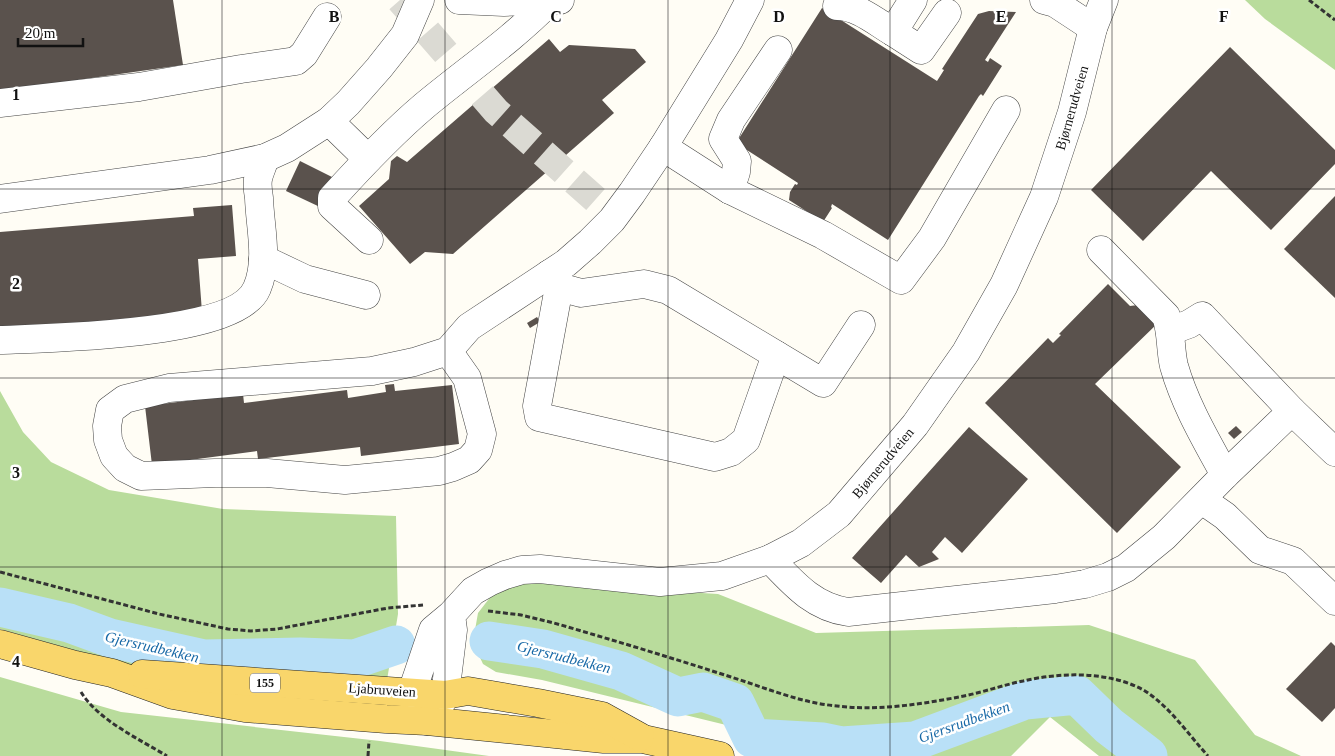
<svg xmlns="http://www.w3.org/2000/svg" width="1335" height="756" viewBox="0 0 1335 756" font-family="Georgia,serif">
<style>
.forest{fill:#b9dc9c}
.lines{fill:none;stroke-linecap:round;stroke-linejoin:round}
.river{stroke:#b9e0f7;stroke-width:39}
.building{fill:#5a524d}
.minor-tunnel{stroke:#dbdad3;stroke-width:28;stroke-dasharray:28 14;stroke-linecap:butt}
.minor-casing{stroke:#444;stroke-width:29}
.major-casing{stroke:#222;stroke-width:29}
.path{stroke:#333;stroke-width:3;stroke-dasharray:5 2.5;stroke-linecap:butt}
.minor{stroke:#fff;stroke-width:28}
.major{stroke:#f9d66b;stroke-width:28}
.grid{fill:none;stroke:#111;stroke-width:1;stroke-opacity:0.55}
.labels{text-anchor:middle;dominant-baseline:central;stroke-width:5;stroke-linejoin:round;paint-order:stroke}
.shield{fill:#fff;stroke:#585858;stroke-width:1}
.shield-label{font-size:12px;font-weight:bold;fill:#111}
.street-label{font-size:14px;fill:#111;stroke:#fff}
.water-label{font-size:15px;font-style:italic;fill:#1768a6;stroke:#fff}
.grid-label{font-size:16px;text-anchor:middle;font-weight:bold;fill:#111;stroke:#fff;stroke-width:5;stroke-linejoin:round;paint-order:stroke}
</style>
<rect width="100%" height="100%" fill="#fffdf5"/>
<!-- forest -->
<g class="forest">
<polygon points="1245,0 1335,0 1335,70 1265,19"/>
<polygon points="0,391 23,432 51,462 109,490 223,509 396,516 398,614 387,680 126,665 0,629"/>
<polygon points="522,582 718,594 816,633 1089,625 1195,660 1255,735 1301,756 1099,756 1050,717 1011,756 853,756 542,680 496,672 483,664 476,649 475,630 478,613 495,591"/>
<polygon points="0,677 121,712 380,741 489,756 0,756"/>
</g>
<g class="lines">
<!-- river -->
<g class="river">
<polyline points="0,607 69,623 110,638 204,659 300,657 355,659 396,645"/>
<polyline points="489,641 543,649 621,671 678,697 703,692 735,703 752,738 823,742 842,746 915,741 1025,700 1077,695 1109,726 1148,756"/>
</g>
</g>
<!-- building -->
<g class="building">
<polygon points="0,0 173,0 183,65 0,91"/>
<polygon points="822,8 937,81 944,70 942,69 978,14 989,11 1016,12 985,60 988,62 990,58 1002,66 983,96 981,94 979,96 888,240 832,204 831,207 832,208 823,222 789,200 790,192 795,184 797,185 798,183 736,143"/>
<polygon points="549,39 560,52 569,45 635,49 646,62 602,100 614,113 453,254 425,252 410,264 359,206 389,179 391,161 397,156 407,162"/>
<polygon points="1230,47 1335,150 1335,164 1271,230 1211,171 1143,241 1091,190"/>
<polygon points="300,161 334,178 320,207 286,191"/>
<polygon points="1335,196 1335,298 1284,249"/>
<polygon points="232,205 236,256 198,259 202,312 0,330 0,232 194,216 193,208"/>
<polygon points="1108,284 1130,306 1138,305 1159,322 1095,384 1181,467 1117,533 985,403 1048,338 1053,343 1061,335 1059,334"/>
<polygon points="537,317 540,322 530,328 527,323"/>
<polygon points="394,384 395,391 452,385 459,444 361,456 360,447 258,459 257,451 152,465 145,406 243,394 244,403 347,390 348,398 386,392 385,385"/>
<polygon points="1236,426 1242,432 1234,439 1228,433"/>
<polygon points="969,427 1028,479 962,553 945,537 932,552 939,559 919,567 906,555 881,583 852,558"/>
<polygon points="1331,642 1335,646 1335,708 1322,722 1286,689"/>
</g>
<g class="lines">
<!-- minor-tunnel -->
<polyline class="minor-tunnel" points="400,0 496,111 605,208"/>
<defs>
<g id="minor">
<polyline points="459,0 504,2 560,0"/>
<polyline points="1044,0 1055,3 1093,28"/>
<path d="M837 6C858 6 876 22 893 32L913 0"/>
<polyline points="893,32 921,50 947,13"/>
<polyline points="0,103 139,87 241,69 296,61 304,54 327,17"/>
<polyline points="329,121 368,159"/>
<polyline points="663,147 730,190 823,235 901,280 932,238 1006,110"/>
<polyline points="730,190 736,172 737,161 723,139 731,120 778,50"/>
<polyline points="0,199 210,170 265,158 287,148 329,121 348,103 379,68 405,35 420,0"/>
<path d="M369 240 332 206V198C361 166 391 134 424 106 466 71 512 40 550 1"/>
<path d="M1101 250 1166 316C1172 332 1170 350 1174 366 1185 405 1206 440 1225 475"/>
<polyline points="263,259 305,279 366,295"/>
<polyline points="549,274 559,287 581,293 644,284 668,290 823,383 861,325"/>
<polyline points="559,287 537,406 539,417 715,457 731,452 746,440 776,355"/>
<polyline points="1170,331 1189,324 1202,316 1292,411 1335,452"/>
<path d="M0 340C47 338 238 336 257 288 269 260 260 228 259 198 258 192 257 185 258 179 259 173 263 165 265 158"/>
<polyline points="448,351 467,378 482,434 478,450 469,460 453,467 439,471 345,480 267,473 215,473 141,476 125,468 114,456 108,440 107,426 110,410 125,399 169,388 372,371 414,362 448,351 469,327 566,263 590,242 612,220 632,193 663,147 729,40 750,0"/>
<polyline points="1202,500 1225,516 1260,550 1293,561 1335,601"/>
<path d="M770 559C793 583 813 607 848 612L1055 589 1085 584 1108 577 1126 568 1164 537 1225 475 1292 411"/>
<polyline points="451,615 453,630 445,695 438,709 427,721 420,706 415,683 433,630 451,615 473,591 489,582 505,575 522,570 540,569 660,582 722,576 770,559 801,543 839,514 915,425 966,352 1004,285 1044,197 1072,112 1093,28 1104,0"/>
</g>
<g id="major">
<polyline points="0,644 75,665 112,673 173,695 245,708 386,719 427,721 604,739 643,739 720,756"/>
<polyline points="142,674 445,695 468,691 538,703 602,716 640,737"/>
</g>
</defs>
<!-- minor casing -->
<use href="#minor" class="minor-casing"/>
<!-- major casing -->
<use href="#major" class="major-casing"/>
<!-- path -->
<g class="path">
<polyline points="1309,0 1335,20"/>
<polyline points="0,572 159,614 228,629 251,631 277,629 388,608 423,605"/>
<path d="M488 611 521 615 554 623C613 640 672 658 731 677 766 688 801 703 837 706 879 711 923 704 964 696 984 692 1003 685 1023 681 1061 672 1111 671 1145 691 1170 707 1188 734 1208 756"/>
<path d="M81 692C98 720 139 739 167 756"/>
<polyline points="368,756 369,741"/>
</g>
<!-- minor -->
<use href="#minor" class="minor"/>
<!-- major -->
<use href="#major" class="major"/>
</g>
<!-- grid -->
<path class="grid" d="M222 0V756M445 0V756M668 0V756M890 0V756M1112 0V756M0 189H1335M0 378H1335M0 567H1335"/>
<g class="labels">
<!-- shield labels -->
<rect class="shield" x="250" y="673.5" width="30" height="19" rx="4"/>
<g class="shield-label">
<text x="265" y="683">155</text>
</g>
<!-- street labels -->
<g class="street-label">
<text transform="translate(1072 108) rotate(-74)">Bjørnerudveien</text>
<text transform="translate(883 463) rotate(-50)">Bjørnerudveien</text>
<text transform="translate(382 690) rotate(4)">Ljabruveien</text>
</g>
<!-- water labels -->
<g class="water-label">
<text transform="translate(152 647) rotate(13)">Gjersrudbekken</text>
<text transform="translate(564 657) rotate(14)">Gjersrudbekken</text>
<text transform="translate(964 722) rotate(-20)">Gjersrudbekken</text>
</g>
</g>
<g class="grid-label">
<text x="334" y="22">B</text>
<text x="556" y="22">C</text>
<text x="779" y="22">D</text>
<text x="1001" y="22">E</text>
<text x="1224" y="22">F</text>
<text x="16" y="100">1</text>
<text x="16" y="289">2</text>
<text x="16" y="478">3</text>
<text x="16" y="667">4</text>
</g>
<!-- scale -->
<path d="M18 38v8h65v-8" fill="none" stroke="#111111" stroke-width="2.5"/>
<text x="25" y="38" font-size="15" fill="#111111" stroke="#ffffff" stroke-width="4" paint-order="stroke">20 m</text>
</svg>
